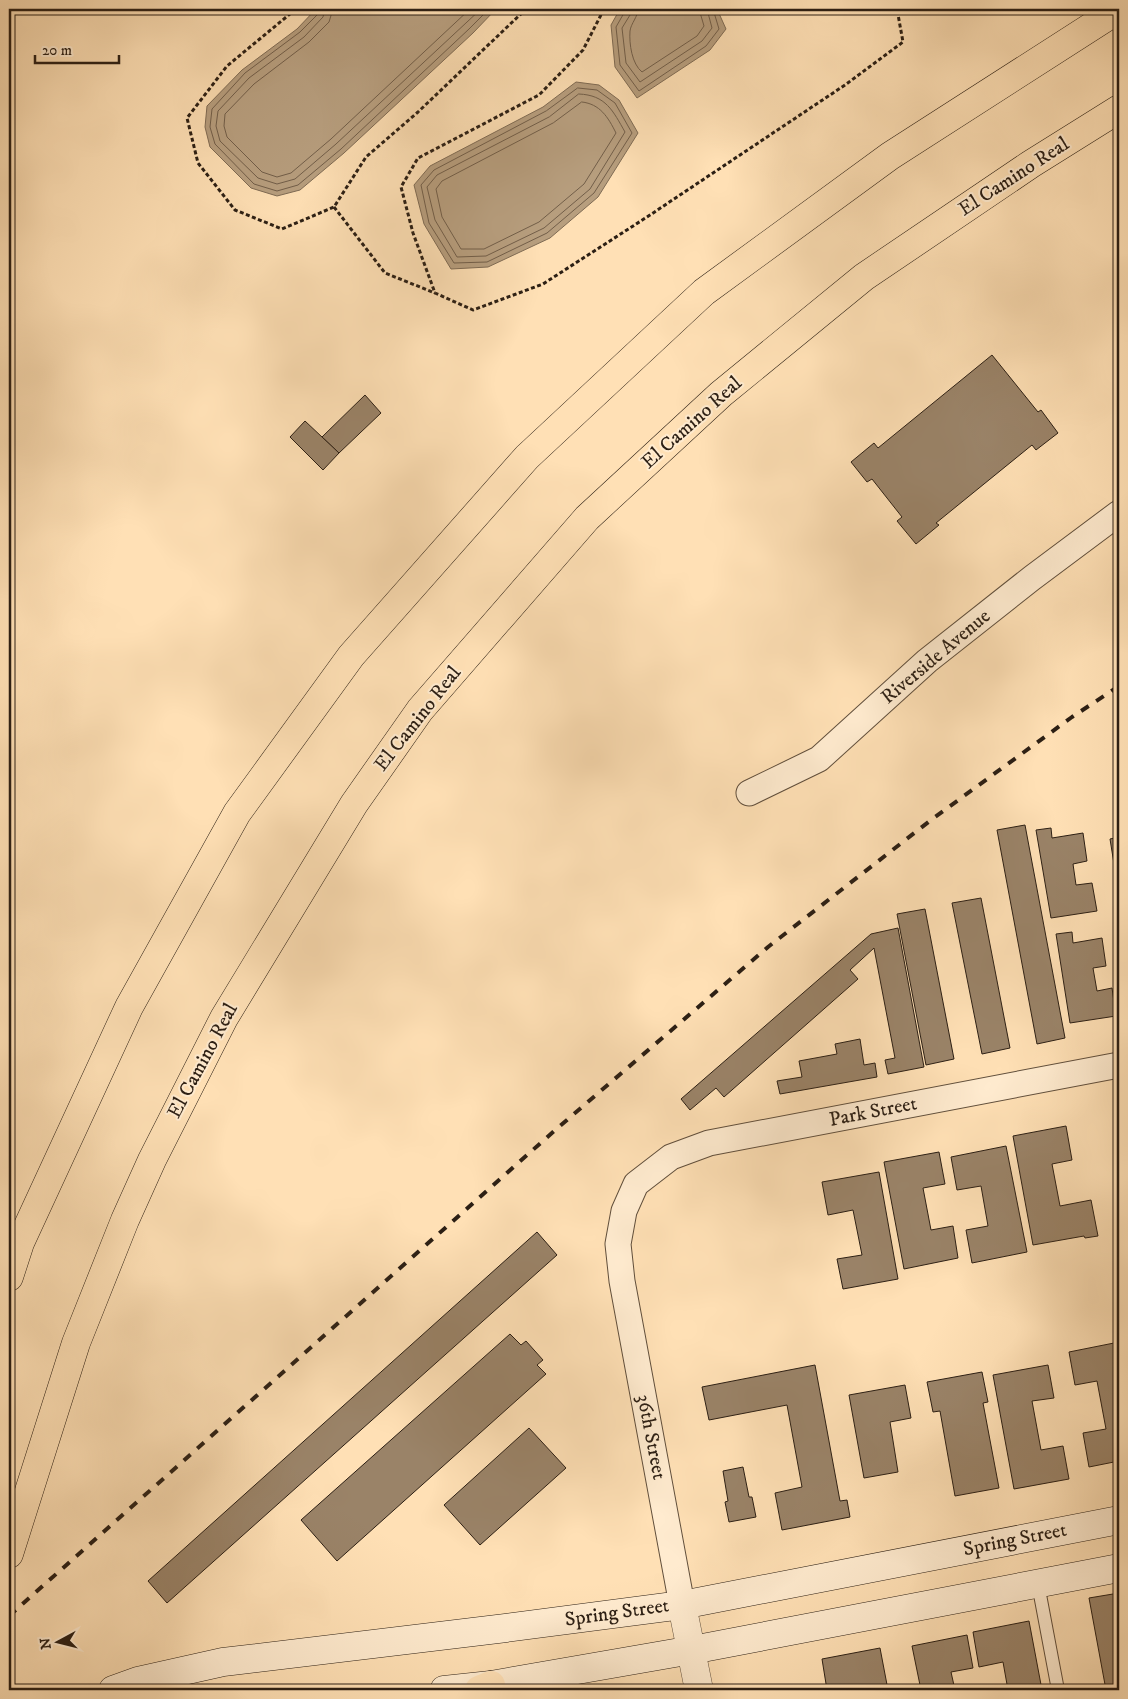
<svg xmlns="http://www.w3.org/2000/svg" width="1128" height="1699" viewBox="0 0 1128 1699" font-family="'IM FELL DW Pica',serif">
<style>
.water{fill:#b79e7e;stroke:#7f6b54}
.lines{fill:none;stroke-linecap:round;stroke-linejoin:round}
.shore{stroke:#725e49;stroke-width:1}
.building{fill:#9a8368;stroke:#2c1f14}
.service-casing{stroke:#614f3c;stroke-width:14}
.minor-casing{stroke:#614f3c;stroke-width:27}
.tertiary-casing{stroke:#614f3c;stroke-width:29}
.secondary-casing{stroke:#2c1f14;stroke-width:29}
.motorway-casing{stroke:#2c1f14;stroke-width:29}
.path{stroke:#2c1f14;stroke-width:3;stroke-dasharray:4 2.5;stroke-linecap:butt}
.service{stroke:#ffebcf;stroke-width:12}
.minor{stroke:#ffebcf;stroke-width:25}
.tertiary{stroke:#ffebcf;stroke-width:28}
.secondary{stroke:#ffebcf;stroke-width:28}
.motorway{stroke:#ffe0b5;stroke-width:28}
.rail{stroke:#2c1f14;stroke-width:4;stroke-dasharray:9 9;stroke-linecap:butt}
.labels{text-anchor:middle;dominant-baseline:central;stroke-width:4;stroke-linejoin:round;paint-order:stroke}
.street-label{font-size:20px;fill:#2c1f14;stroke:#ffebcf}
</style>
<rect width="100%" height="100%" fill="#ffe0b5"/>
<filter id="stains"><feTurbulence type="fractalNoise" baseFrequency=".004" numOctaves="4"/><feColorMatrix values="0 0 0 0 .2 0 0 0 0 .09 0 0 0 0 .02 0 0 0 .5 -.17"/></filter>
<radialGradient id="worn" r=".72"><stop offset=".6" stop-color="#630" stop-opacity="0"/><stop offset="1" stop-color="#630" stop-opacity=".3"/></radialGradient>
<!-- water -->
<g class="water">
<polygon points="316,9 496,9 473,33 344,153 300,190 277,196 251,188 210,147 205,127 207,106 242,70 297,29"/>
<polygon points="620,9 717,9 726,29 710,50 637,98 615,67 611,25"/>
<polygon points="576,82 599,85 619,100 638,133 598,197 550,238 488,267 451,269 424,224 414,185 430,166 543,107"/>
</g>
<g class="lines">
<!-- shore -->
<g class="shore">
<polyline points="319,9 318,14 300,32 245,73 212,109 210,127 215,144 254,184 277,191 298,185 341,149 469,29 489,9"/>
<polyline points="325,9 323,17 304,37 249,78 218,111 216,126 220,141 258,178 277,184 295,179 336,144 481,9"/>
<polyline points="333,9 329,22 309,42 254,84 225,114 224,126 227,137 262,172 277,177 291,173 331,139 470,9"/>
<polyline points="624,9 624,13 616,27 620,65 639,91 706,46 719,29 713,9"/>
<polyline points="630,9 630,15 622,28 626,63 640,82 702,41 712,28 707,9"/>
<path d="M638 9C638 17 631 23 630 31 629 44 632 64 642 72L697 36 704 26 699 9"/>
<polygon points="578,88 597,90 615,103 632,133 594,193 547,233 487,262 454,263 429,223 421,185 434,170 546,111"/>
<path d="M579 94C606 95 613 111 625 132L590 189 544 228 486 256 457 257 435 220 427 187 437 175 549 117Z"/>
<path d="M582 102C600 104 608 117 616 133L584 184 539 222 484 249H461L442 217 436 189 442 181 553 123Z"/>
</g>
</g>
<!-- building -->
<g class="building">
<polygon points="992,355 1038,412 1041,410 1058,433 1036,450 1032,445 936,523 939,525 916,544 897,521 902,517 872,479 867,482 851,462 874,443 878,448"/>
<polygon points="365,395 381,413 339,453 322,437"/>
<polygon points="305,421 339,453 323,470 290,437"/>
<polygon points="1025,825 1065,1038 1037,1044 997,830"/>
<polygon points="1051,828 1052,838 1083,833 1087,861 1073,864 1076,885 1092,883 1097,911 1051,918 1036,830"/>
<polygon points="1119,837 1119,895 1110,839"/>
<polygon points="981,898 1010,1048 982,1054 952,903"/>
<polygon points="925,909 954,1059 926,1065 897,914"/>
<polygon points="898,928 924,1067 888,1074 885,1060 895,1058 874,948 850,970 858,979 724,1097 716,1088 690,1110 681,1099 871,934"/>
<polygon points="1072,932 1073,943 1102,938 1106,966 1093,968 1097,991 1112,988 1116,1016 1070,1023 1056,934"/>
<polygon points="860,1039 864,1065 875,1063 877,1077 780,1094 777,1081 802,1077 799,1061 837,1054 835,1044"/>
<polygon points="1066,1126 1072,1160 1052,1164 1060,1206 1091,1200 1098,1236 1085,1238 1084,1236 1033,1245 1013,1136"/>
<polygon points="1006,1146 1027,1252 972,1263 966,1230 988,1226 981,1186 957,1190 951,1157"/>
<polygon points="939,1152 945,1184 923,1188 931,1230 953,1226 958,1258 904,1269 884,1162"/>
<polygon points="879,1172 898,1279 843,1289 837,1259 862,1255 853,1210 828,1215 822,1182"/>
<polygon points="537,1232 557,1255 167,1603 148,1581"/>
<polygon points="510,1334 521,1345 526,1341 543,1360 537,1365 546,1374 337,1561 301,1520"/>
<polygon points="1119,1342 1119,1461 1089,1467 1083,1433 1106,1429 1097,1381 1075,1385 1069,1352"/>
<polygon points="815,1365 840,1501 847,1500 850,1517 782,1530 775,1493 802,1487 787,1405 709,1420 702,1387"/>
<polygon points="1048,1365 1054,1398 1032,1401 1041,1450 1063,1446 1069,1479 1014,1489 993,1375"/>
<polygon points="982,1372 988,1402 983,1403 999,1488 955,1496 940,1411 933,1412 927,1382"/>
<polygon points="905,1385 911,1418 890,1422 898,1472 864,1478 849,1395"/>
<polygon points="529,1428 566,1468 480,1545 444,1505"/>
<polygon points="743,1467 749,1497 752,1497 756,1517 729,1522 725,1502 728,1501 723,1471"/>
<polygon points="1119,1593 1119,1690 1106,1690 1089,1598"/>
<polygon points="1029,1621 1042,1690 1008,1690 1003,1662 979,1667 973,1632"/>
<polygon points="967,1635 973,1668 951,1672 955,1690 921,1690 912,1646"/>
<polygon points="880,1648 888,1690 827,1690 822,1659"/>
</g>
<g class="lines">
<defs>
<polyline id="service" points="1038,1584 1058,1690"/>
<g id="minor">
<polyline points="749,793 819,759 927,661 1032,578 1119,513"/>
<polyline points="682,1605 622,1281 618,1244 624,1211 636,1184 671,1157 709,1143 1119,1065"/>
</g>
<polyline id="tertiary" points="682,1605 699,1690"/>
<g id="secondary">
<polyline points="113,1690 138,1681 223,1662 506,1628 682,1605 1119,1520"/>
<polyline points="444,1690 491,1685 692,1650 1119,1568"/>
</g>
<g id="motorway">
<polyline points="9,1277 20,1243 129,1007 237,813 351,656 527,457 704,292 890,156 1119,9"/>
<polyline points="9,1554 76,1343 125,1220 152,1160 224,1018 354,804 420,710 587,518 721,394 864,277 1031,164 1119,109"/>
<polyline points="479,1690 491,1685"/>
</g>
</defs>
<!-- service casing -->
<use href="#service" class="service-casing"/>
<!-- minor casing -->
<use href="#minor" class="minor-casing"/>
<!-- tertiary casing -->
<use href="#tertiary" class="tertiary-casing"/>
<!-- secondary casing -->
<use href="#secondary" class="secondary-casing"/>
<!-- motorway casing -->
<use href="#motorway" class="motorway-casing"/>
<!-- path -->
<g class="path">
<polyline points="296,9 227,66 187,118 198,163 235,210 282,229 334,207 366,157 418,112 526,9"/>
<polyline points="604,9 583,50 539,95 418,158 401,187 413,233 435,293 473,310 543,284 647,217 845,85 903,42 897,9"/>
<polyline points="334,207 385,273 435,293"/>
</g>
<!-- service -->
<use href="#service" class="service"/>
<!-- minor -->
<use href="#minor" class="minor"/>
<!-- tertiary -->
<use href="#tertiary" class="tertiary"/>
<!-- secondary -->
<use href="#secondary" class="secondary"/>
<!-- motorway -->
<use href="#motorway" class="motorway"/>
<!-- rail -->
<polyline class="rail" points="9,1616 553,1132 768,947 931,820 1072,717 1119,686"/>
</g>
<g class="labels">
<!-- street labels -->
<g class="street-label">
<text transform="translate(1014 177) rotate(-33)">El Camino Real</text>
<text transform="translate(692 423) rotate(-42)">El Camino Real</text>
<text transform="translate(936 657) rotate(-40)">Riverside Avenue</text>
<text transform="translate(418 719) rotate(-52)">El Camino Real</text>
<text transform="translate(203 1061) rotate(-62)">El Camino Real</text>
<text transform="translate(873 1112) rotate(-11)">Park Street</text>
<text transform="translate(651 1437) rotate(79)">36th Street</text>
<text transform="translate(1015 1540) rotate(-11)">Spring Street</text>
<text transform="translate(617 1613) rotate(-8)">Spring Street</text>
</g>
</g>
<!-- margin -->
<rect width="1128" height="1699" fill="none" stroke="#ffe0b5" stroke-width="30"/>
<rect x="10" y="10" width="1108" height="1679" fill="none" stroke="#2c1f14" stroke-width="2.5"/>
<rect x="15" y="15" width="1098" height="1669" fill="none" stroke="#2c1f14"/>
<!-- north arrow -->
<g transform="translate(58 1642) rotate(263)" stroke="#ffebcf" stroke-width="4" paint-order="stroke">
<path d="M0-4L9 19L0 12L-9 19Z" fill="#2c1f14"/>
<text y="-8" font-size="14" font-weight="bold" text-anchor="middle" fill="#2c1f14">N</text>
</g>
<!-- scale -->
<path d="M35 55v8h84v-8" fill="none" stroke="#2c1f14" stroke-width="2.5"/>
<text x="42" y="55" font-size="15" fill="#2c1f14" stroke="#ffebcf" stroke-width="4" paint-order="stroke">20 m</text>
<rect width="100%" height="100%" filter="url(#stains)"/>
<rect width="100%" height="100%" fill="url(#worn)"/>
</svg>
